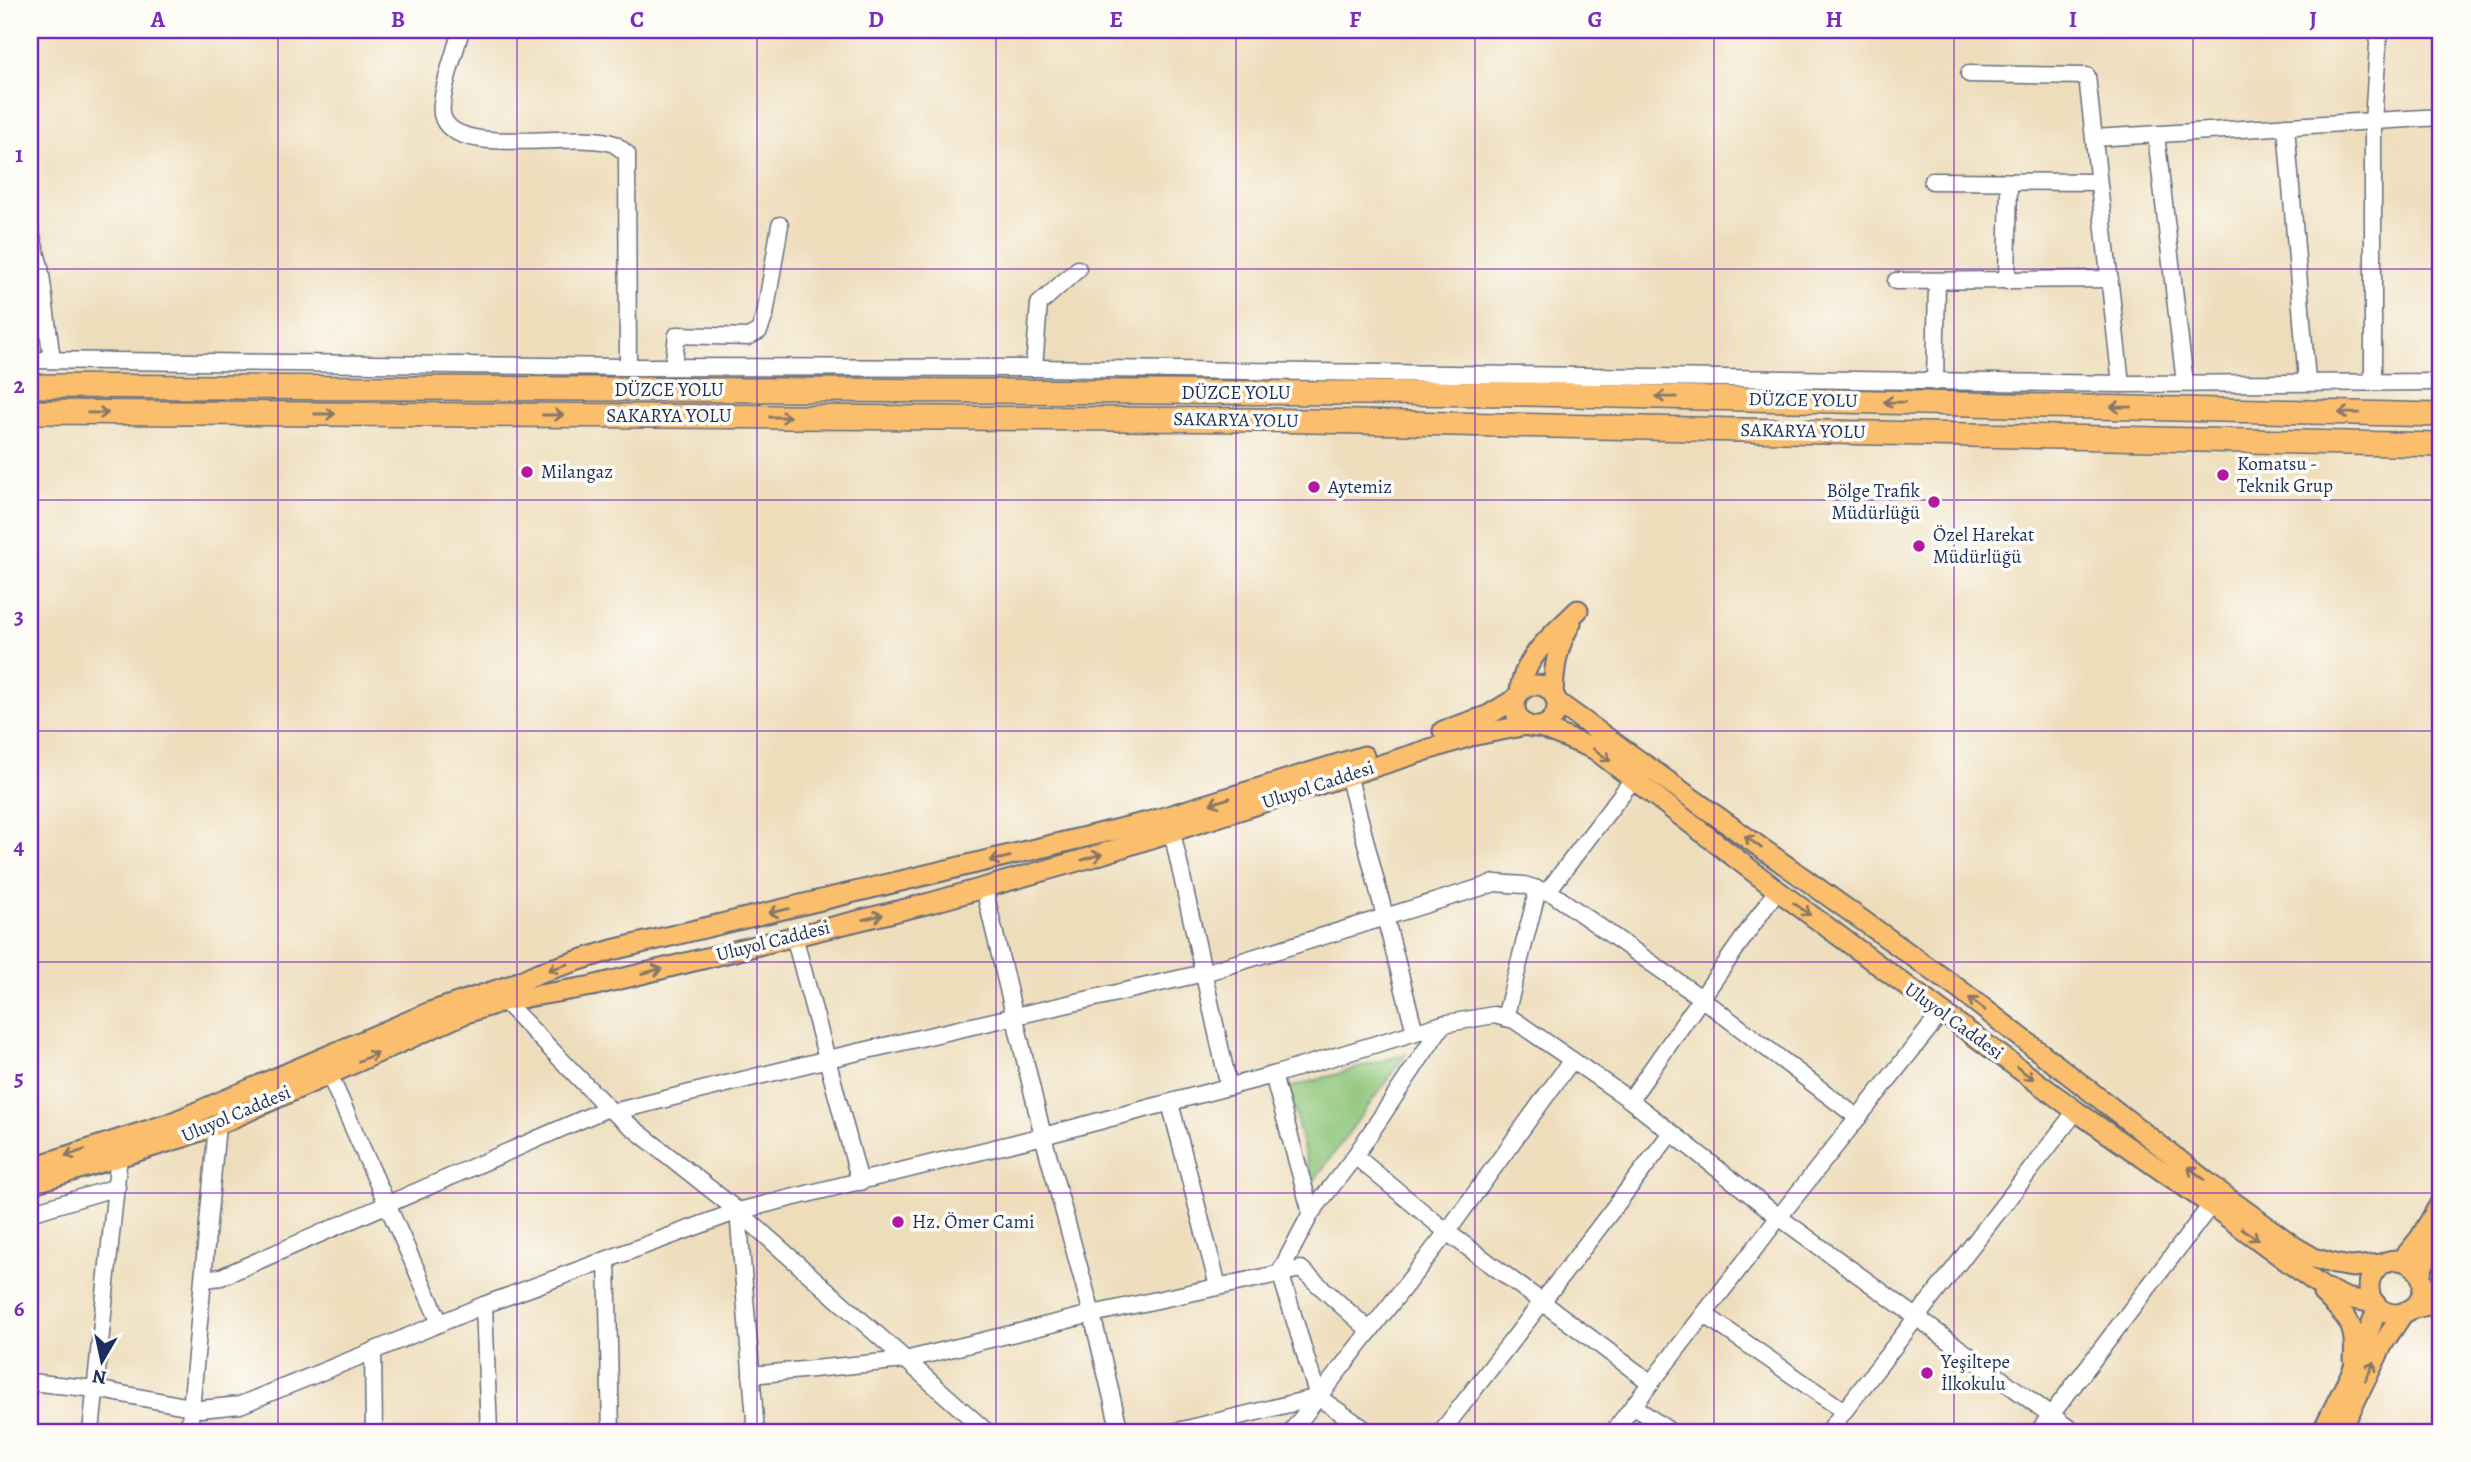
<svg xmlns="http://www.w3.org/2000/svg" width="2471" height="1462" viewBox="0 0 2471 1462" font-family="Alegreya,serif">
<style>
.green{fill:#8cc477;stroke:#547a6a;stroke-width:2}
.lines{fill:none;stroke-linecap:round;stroke-linejoin:round}
.minor-casing{stroke:#656c7f;stroke-width:19}
.major-casing{stroke:#656c7f;stroke-width:23}
.highway-casing{stroke:#656c7f;stroke-width:26}
.minor{stroke:#fff;stroke-width:16}
.major{stroke:#fabe6d;stroke-width:19}
.highway{stroke:#fabe6d;stroke-width:23}
.oneway{stroke:#8a7666}
.grid{fill:none;stroke:#7b2cbf;stroke-width:2;stroke-opacity:0.55}
.poi-dot{fill:#b5179e;stroke:#fdfcf7;stroke-width:2.5}
.labels{text-anchor:middle;dominant-baseline:central;stroke-width:7;stroke-linejoin:round;paint-order:stroke}
.street-label{font-size:19px;fill:#1b2f5e;stroke:#fdfcf7}
.poi-label{font-size:19px;fill:#1b2f5e;stroke:#fdfcf7;text-anchor:start}
.neatline{fill:none;stroke:#7b2cbf;stroke-width:2.5}
.grid-label{font-size:23px;text-anchor:middle;font-weight:bold;fill:#7b2cbf}
</style>
<rect width="100%" height="100%" fill="#fdfcf7"/>
<filter id="ink" filterUnits="userSpaceOnUse"><feTurbulence type="fractalNoise" baseFrequency=".0143" numOctaves="2"/><feDisplacementMap in="SourceGraphic" scale="14" xChannelSelector="R" yChannelSelector="G"/><feConvolveMatrix kernelMatrix="1 2 1 2 8 2 1 2 1" color-interpolation-filters="sRGB"/></filter>
<filter id="wash" filterUnits="userSpaceOnUse"><feTurbulence type="fractalNoise" baseFrequency=".00686" numOctaves="4" result="noise"/><feDisplacementMap in="SourceGraphic" scale="28" xChannelSelector="R" yChannelSelector="G"/><feGaussianBlur stdDeviation="1.57" result="paint"/><feColorMatrix in="noise" values="0 0 0 0 0 0 0 0 0 0 0 0 0 0 0 0 0 1.4 0 .05"/><feComposite in="paint" operator="in"/></filter>
<g filter="url(#wash)">
<rect width="100%" height="100%" fill="#edb"/>
<!-- green -->
<polygon class="green" points="1406,1054 1312,1183 1289,1088"/>
</g>
<g filter="url(#ink)">
<g class="lines">
<defs>
<g id="minor">
<path d="M461 30C456 49 439 96 442 114 451 161 579 129 614 144 618 146 623 151 627 154L628 367"/>
<polyline points="1969,74 2087,76 2121,384"/>
<polyline points="2286,126 2307,381"/>
<polyline points="2156,135 2185,383"/>
<polyline points="2094,138 2441,117"/>
<polyline points="1932,181 2098,182"/>
<polyline points="30,229 40,267 52,360"/>
<polyline points="1896,281 2110,279"/>
<polyline points="2007,281 2009,182"/>
<polyline points="30,360 628,367 1034,368 2121,384 2441,382"/>
<polyline points="673,367 677,335 748,337 759,331 765,315 780,225"/>
<polyline points="1034,368 1039,304 1078,269"/>
<polyline points="1935,382 1937,282"/>
<polyline points="2373,382 2373,122 2379,30"/>
<polyline points="1348,774 1415,1032"/>
<polyline points="1172,832 1229,1087"/>
<polyline points="984,888 1043,1136 1092,1314 1120,1432"/>
<polyline points="1547,892 1634,778"/>
<polyline points="794,936 860,1182"/>
<polyline points="496,1000 504,1001 608,1108 738,1211 987,1432"/>
<polyline points="1505,1018 1538,889"/>
<polyline points="1443,1024 1355,1156 1447,1232 1542,1302 1671,1133"/>
<polyline points="329,1074 440,1323"/>
<polyline points="1273,1075 1311,1213"/>
<polyline points="1630,1100 1777,890"/>
<polyline points="1170,1103 1218,1286"/>
<polyline points="613,1112 828,1059 1204,973 1495,883 1524,885 1553,894 1701,998 1858,1118"/>
<polyline points="1355,1156 1311,1213 1280,1272 1318,1397 1369,1432"/>
<polyline points="738,1211 756,1432"/>
<polyline points="30,1213 117,1187"/>
<polyline points="607,1260 611,1432"/>
<polyline points="205,1279 221,1277 608,1108"/>
<polyline points="484,1305 489,1432"/>
<polyline points="1704,1314 1844,1411"/>
<polyline points="751,1375 905,1360 1092,1314 1301,1269 1370,1331"/>
<polyline points="30,1382 96,1389 201,1409 240,1405 373,1351"/>
<polyline points="1633,1406 1671,1432"/>
<polyline points="91,1432 120,1146"/>
<polyline points="189,1432 217,1125"/>
<polyline points="374,1432 373,1351 484,1305 738,1211 1043,1136 1273,1075 1443,1024 1494,1015 1514,1020 1630,1100 1779,1217 2074,1432"/>
<polyline points="1174,1432 1318,1397"/>
<polyline points="1291,1432 1447,1232 1572,1060"/>
<polyline points="1441,1432 1542,1302 1651,1383"/>
<polyline points="1613,1432 1779,1217 1942,1012"/>
<polyline points="1828,1432 2076,1111"/>
<polyline points="2038,1432 2211,1205"/>
</g>
<g id="major">
<circle cx="1536" cy="706" r="21"/>
<path d="M1520 692C1522 658 1556 632 1578 610"/>
<path d="M1553 694C1554 667 1557 646 1571 623"/>
<polyline points="1557,702 1960,990 2229,1199 2295,1247 2314,1258 2334,1264 2352,1267 2382,1264"/>
<polyline points="1540,727 1594,749 1777,890 2076,1111 2211,1205 2322,1287 2346,1298 2375,1303"/>
<polyline points="1443,731 1487,716 1515,699"/>
<polyline points="30,1168 171,1123 430,1012 512,985 538,973 612,950 1152,821 1364,756"/>
<polyline points="30,1184 184,1137 217,1125 466,1013 504,1001 592,986 930,903 1092,857 1471,736 1527,725"/>
<polyline points="2402,1260 2420,1238 2441,1202"/>
<circle cx="2396" cy="1287" r="27"/>
<polyline points="2420,1274 2440,1223"/>
<path d="M2323 1293C2347 1317 2357 1323 2354 1360"/>
<polyline points="2411,1309 2441,1302"/>
<polyline points="2322,1432 2356,1364 2378,1307"/>
<polyline points="2340,1432 2384,1342 2404,1312"/>
</g>
<g id="highway">
<polyline points="30,386 1529,394 2441,415"/>
<polyline points="30,412 1265,420 2441,445"/>
</g>
</defs>
<!-- minor casing -->
<use href="#minor" class="minor-casing"/>
<!-- major casing -->
<use href="#major" class="major-casing"/>
<!-- highway casing -->
<use href="#highway" class="highway-casing"/>
<!-- minor -->
<use href="#minor" class="minor"/>
<!-- major -->
<use href="#major" class="major"/>
<!-- highway -->
<use href="#highway" class="highway"/>
</g>
<!-- one-way arrows -->
<defs><path id="oneway-shaft" d="M-6 0H5M1.5-3L5.5 0L1.5 3" fill="none" stroke-width="1.6" stroke-linecap="round" stroke-linejoin="round" transform="scale(1.75)"/></defs>
<g class="oneway">
<use href="#oneway-shaft" transform="translate(1666 397) rotate(-179)"/>
<use href="#oneway-shaft" transform="translate(1894 402) rotate(-179)"/>
<use href="#oneway-shaft" transform="translate(2121 407) rotate(-179)"/>
<use href="#oneway-shaft" transform="translate(98 413) rotate(1)"/>
<use href="#oneway-shaft" transform="translate(2349 413) rotate(-179)"/>
<use href="#oneway-shaft" transform="translate(325 414)"/>
<use href="#oneway-shaft" transform="translate(553 415)"/>
<use href="#oneway-shaft" transform="translate(780 417)"/>
<use href="#oneway-shaft" transform="translate(1602 755) rotate(36)"/>
<use href="#oneway-shaft" transform="translate(1220 801) rotate(163)"/>
<use href="#oneway-shaft" transform="translate(1753 842) rotate(-144)"/>
<use href="#oneway-shaft" transform="translate(1092 857) rotate(-17)"/>
<use href="#oneway-shaft" transform="translate(1000 859) rotate(167)"/>
<use href="#oneway-shaft" transform="translate(1802 909) rotate(36)"/>
<use href="#oneway-shaft" transform="translate(779 911) rotate(167)"/>
<use href="#oneway-shaft" transform="translate(873 917) rotate(-14)"/>
<use href="#oneway-shaft" transform="translate(558 967) rotate(163)"/>
<use href="#oneway-shaft" transform="translate(652 971) rotate(-14)"/>
<use href="#oneway-shaft" transform="translate(1977 1004) rotate(-142)"/>
<use href="#oneway-shaft" transform="translate(368 1057) rotate(-24)"/>
<use href="#oneway-shaft" transform="translate(2025 1073) rotate(36)"/>
<use href="#oneway-shaft" transform="translate(75 1153) rotate(162)"/>
<use href="#oneway-shaft" transform="translate(2196 1173) rotate(-142)"/>
<use href="#oneway-shaft" transform="translate(2250 1234) rotate(36)"/>
<use href="#oneway-shaft" transform="translate(2370 1371) rotate(-64)"/>
</g>
</g>
<!-- grid -->
<path class="grid" d="M278 30V1432M517 30V1432M757 30V1432M996 30V1432M1236 30V1432M1475 30V1432M1714 30V1432M1954 30V1432M2193 30V1432M30 269H2441M30 500H2441M30 731H2441M30 962H2441M30 1193H2441"/>
<!-- markers -->
<g class="poi-dot">
<circle cx="527" cy="472" r="7"/>
<circle cx="2223" cy="475" r="7"/>
<circle cx="1314" cy="487" r="7"/>
<circle cx="1934" cy="502" r="7"/>
<circle cx="1919" cy="546" r="7"/>
<circle cx="898" cy="1222" r="7"/>
<circle cx="1927" cy="1373" r="7"/>
</g>
<g class="labels">
<!-- street labels -->
<g class="street-label">
<text x="669" y="390">DÜZCE YOLU</text>
<text x="1236" y="393">DÜZCE YOLU</text>
<text transform="translate(1803 400) rotate(1)">DÜZCE YOLU</text>
<text x="669" y="416">SAKARYA YOLU</text>
<text transform="translate(1236 420) rotate(1)">SAKARYA YOLU</text>
<text transform="translate(1803 431) rotate(1)">SAKARYA YOLU</text>
<text transform="translate(1318 785) rotate(-18)">Uluyol Caddesi</text>
<text transform="translate(773 941) rotate(-14)">Uluyol Caddesi</text>
<text transform="translate(1954 1021) rotate(36)">Uluyol Caddesi</text>
<text transform="translate(236 1114) rotate(-23)">Uluyol Caddesi</text>
</g>
<!-- poi labels -->
<g class="poi-label">
<text x="2237" y="464">Komatsu -<tspan x="2237" dy="22">Teknik Grup</tspan></text>
<text x="541" y="472">Milangaz</text>
<text x="1328" y="487">Aytemiz</text>
<text x="1920" y="491" text-anchor="end">Bölge Trafik<tspan x="1920" dy="22">Müdürlüğü</tspan></text>
<text x="1933" y="535">Özel Harekat<tspan x="1933" dy="22">Müdürlüğü</tspan></text>
<text x="912" y="1222">Hz. Ömer Cami</text>
<text x="1941" y="1362">Yeşiltepe<tspan x="1941" dy="22">İlkokulu</tspan></text>
</g>
</g>
<!-- margin -->
<rect width="2471" height="1462" fill="none" stroke="#fdfcf7" stroke-width="77"/>
<!-- north arrow -->
<g transform="translate(102 1361) rotate(189)" stroke="#fdfcf7" stroke-width="5" paint-order="stroke">
<path d="M0-5L12 26L0 18L-12 26Z" fill="#1b2f5e"/>
<text y="-10" font-size="19" font-weight="bold" text-anchor="middle" fill="#1b2f5e">N</text>
</g>
<rect x="38" y="38" width="2394" height="1386" class="neatline"/>
<g class="grid-label">
<text x="158" y="27">A</text>
<text x="398" y="27">B</text>
<text x="637" y="27">C</text>
<text x="876" y="27">D</text>
<text x="1116" y="27">E</text>
<text x="1355" y="27">F</text>
<text x="1595" y="27">G</text>
<text x="1834" y="27">H</text>
<text x="2073" y="27">I</text>
<text x="2313" y="27">J</text>
<text x="19" y="162">1</text>
<text x="19" y="393">2</text>
<text x="19" y="624">3</text>
<text x="19" y="854">4</text>
<text x="19" y="1085">5</text>
<text x="19" y="1316">6</text>
</g>
</svg>
